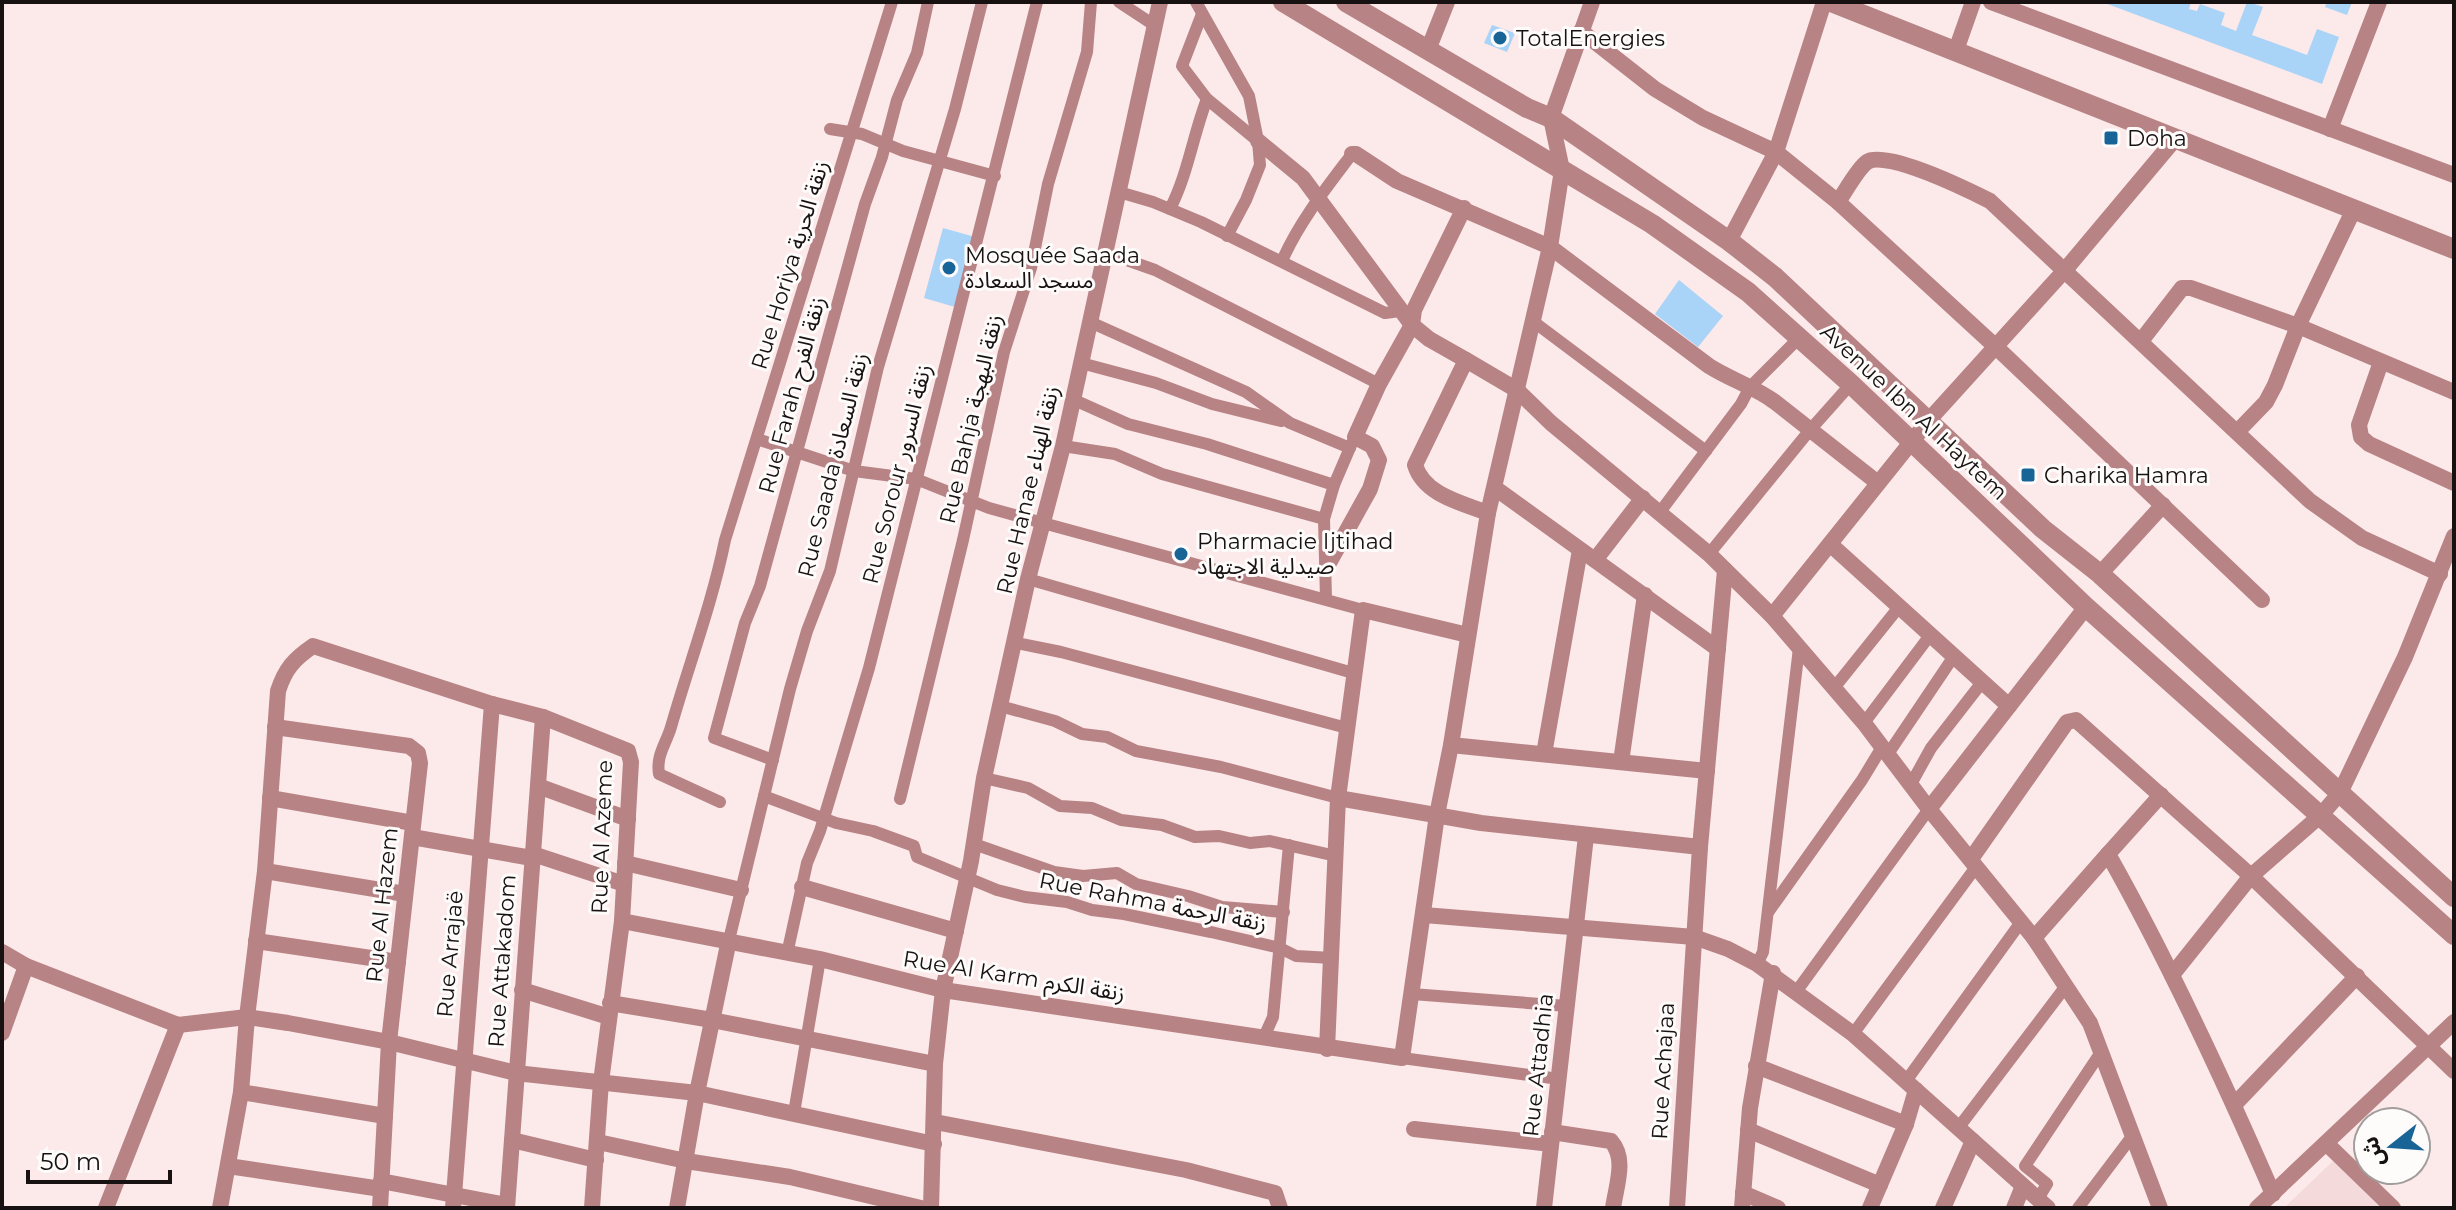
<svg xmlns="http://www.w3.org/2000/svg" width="2456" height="1210" viewBox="0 0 2456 1210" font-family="Montserrat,'Noto Sans Arabic',sans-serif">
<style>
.built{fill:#f5dadb}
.building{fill:#a9d3f7}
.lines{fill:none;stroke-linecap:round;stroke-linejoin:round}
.pedestrian{stroke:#b78385;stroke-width:12}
.minor{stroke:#b78385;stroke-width:16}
.tertiary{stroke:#b78385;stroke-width:20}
.poi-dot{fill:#196497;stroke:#fefbfb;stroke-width:3}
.labels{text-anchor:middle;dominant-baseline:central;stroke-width:6;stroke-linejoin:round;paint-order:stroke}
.poi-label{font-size:22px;fill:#171111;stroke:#fefbfb;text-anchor:start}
.street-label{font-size:22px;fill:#171111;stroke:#fefbfb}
</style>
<rect width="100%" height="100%" fill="#fce9ea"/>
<!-- built -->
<polygon class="built" points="2335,1159 2382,1208 2284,1208"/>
<!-- building -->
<g class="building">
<polygon points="2102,2 2191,2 2189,9 2197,11 2200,4 2225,13 2221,25 2236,31 2247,2 2249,2 2263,7 2252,35 2307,55 2317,29 2339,37 2322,84"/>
<polygon points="2327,2 2352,2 2347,15 2325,7"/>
<polygon points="1492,25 1515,33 1507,52 1484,43"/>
<polygon points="943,228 975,237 955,307 924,298"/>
<polygon points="1679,280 1723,316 1698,347 1655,314"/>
</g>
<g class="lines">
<!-- pedestrian -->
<g class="pedestrian">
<polyline points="1119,2 1154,25"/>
<polyline points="1196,2 1249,96 1258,141"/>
<polyline points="1202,14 1182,66 1207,99 1258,141 1260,165 1246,200 1227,236"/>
<polyline points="830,129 862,134 903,151 995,176"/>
<polyline points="1119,192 1153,202 1201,222 1385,313 1400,311"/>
<path d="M1170 209C1188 174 1193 135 1207 99"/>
<polyline points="1104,252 1155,270 1379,384"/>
<path d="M1282 261C1299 222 1327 187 1352 154"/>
<polyline points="1090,322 1246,392 1290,423 1350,448"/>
<polyline points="1534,322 1706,451"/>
<polyline points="1081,363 1156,383 1212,404 1281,421"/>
<polyline points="1072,399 1128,424 1207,444 1334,485"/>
<polyline points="757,439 854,471 916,479 989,508 1043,523 1363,610"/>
<polyline points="1063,446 1115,454 1162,474 1324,519"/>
<polyline points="1660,512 1741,404 1750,387 1800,337"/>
<polyline points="1709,554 1810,430 1851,384"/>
<polyline points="1028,579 1353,673"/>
<polyline points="1326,599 1324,519 1334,485 1352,443"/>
<polyline points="1016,643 1061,652 1347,728"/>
<polyline points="1834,688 1899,607"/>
<polyline points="1000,706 1055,721 1082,734 1107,737 1136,751 1221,767 1338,798"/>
<polyline points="1864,723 1931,634"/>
<polyline points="1888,754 1954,656"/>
<polyline points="773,760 714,738 745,623 760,586 865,204 882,157 897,100 917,53 928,2"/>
<polyline points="984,778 1028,788 1060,806 1092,808 1121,820 1162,825 1195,837 1219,836 1250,843 1270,841 1336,856"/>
<polyline points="1911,784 1931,748 1983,681"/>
<polyline points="764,796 836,823 873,831 914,846 917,857 997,890 1025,897 1067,902 1092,910 1124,914 1211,932 1280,948 1296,956 1332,958"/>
<polyline points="900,799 963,540 1004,352 1031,268 1048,184 1087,52 1091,2"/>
<path d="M720 802 659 774C656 755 666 744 671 727 689 664 712 604 725 540L892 2"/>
<polyline points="974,844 1054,872 1083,876 1117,873 1136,884 1188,896 1222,907 1284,912"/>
<polyline points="1769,911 1862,780 1882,747"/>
<polyline points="729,940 790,689 807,631 830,571 878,367 955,109 982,2"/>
<polyline points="787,954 807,863 820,831 869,668 1037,2"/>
<polyline points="1757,964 1763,952 1799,648"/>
<polyline points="1796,992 1929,809"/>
<polyline points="1412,994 1567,1006"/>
<polyline points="1853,1034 1976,867"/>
<polyline points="1264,1037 1273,1017 1289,845"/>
<polyline points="1402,1058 1559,1079"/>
<polyline points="1906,1081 2021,922"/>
<polyline points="794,1113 820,959"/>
<polyline points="1959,1127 2066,986"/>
<polyline points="2038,1199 2047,1184 2025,1166 2101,1052"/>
<polyline points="2078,1208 2133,1135"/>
</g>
<!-- minor -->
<g class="minor">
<polyline points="1991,2 2454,175"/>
<polyline points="1581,31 1655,89 1703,118 1776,152 1838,202 1996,347 2262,600"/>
<polyline points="1428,50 1447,2"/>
<polyline points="1955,53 1973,2"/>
<polyline points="2330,129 2379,2"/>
<path d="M1258 141 1303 178 1412 325 1429 339 1466 360 1415 465C1424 495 1462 503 1488 513"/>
<path d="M1352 154H1356L1397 181 1550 247 1709 366C1731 380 1755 387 1775 402L1878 483"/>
<path d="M1838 202C1845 192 1858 168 1867 162 1886 149 1970 191 1990 201L2310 501 2362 538 2440 574"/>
<polyline points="1729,241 1776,152 1824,2"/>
<polyline points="2141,341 2182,288 2191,288 2298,326 2454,392"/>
<polyline points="1466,360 1517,390 1551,423 1709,554 1772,616 1864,723 1929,809 2034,938 2090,1023 2160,1208"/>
<polyline points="2381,362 2359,425 2361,437 2369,444 2454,483"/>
<polyline points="2238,431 2266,402 2275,385 2298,326 2354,209"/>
<polyline points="1495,488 1718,649"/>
<polyline points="1830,544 2009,706"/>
<polyline points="1595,560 1643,498"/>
<polyline points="1325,570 1370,489 1379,460 1372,446 1355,437 1379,384 1412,325 1414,310 1464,208"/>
<polyline points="2100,574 2163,505"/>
<polyline points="1772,616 1929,420 2065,270 2175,139"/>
<polyline points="275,727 409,746 418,753 420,763 389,1042 380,1208"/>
<polyline points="1451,745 1707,771"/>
<polyline points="1544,754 1580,550"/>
<polyline points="1621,762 1645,595"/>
<polyline points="538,786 628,819"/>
<path d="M2161 795 2108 854C2170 964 2223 1079 2273 1194"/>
<polyline points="270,798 413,823"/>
<polyline points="1338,798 1481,823 1700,847"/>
<polyline points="1929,809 2086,607"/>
<polyline points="412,837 532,858"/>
<polyline points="533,854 624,884"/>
<polyline points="1971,859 2067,722 2076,720 2251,876 2454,1071"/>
<polyline points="625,863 741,890"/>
<polyline points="265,871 405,894"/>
<polyline points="802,887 956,931"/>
<polyline points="1424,915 1694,937 1728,949 1757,964 1853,1034 2048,1208"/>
<polyline points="622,921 820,959 943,990 1402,1058 1437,815 1451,745 1488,513 1550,247 1562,170 1551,118 1592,2"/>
<polyline points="2034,938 2108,854"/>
<polyline points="256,941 398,962"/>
<polyline points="2,952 26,966 178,1025 247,1017 288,1023 389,1042 516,1073 697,1093 934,1144"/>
<polyline points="2172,975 2251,876 2321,815 2340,793 2405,657 2454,536"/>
<polyline points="522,990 609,1017"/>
<polyline points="610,1003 712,1020 935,1064"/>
<polyline points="2,1033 26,966"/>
<polyline points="1327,1049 1338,798 1363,610 1468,635"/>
<polyline points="1756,1066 1906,1124"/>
<polyline points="241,1092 385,1116"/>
<polyline points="2234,1105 2357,976"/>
<polyline points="935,1122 1186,1170 1275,1193 1280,1208"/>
<polyline points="1414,1129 1551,1144"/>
<polyline points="1748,1130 1880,1185"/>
<path d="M1552 1132 1611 1141C1627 1159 1616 1186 1613 1208"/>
<polyline points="512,1140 596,1160"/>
<polyline points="598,1142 686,1161 790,1177 921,1208"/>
<polyline points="2327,1144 2393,1208"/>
<polyline points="228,1166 381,1189"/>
<polyline points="381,1181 507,1205"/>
<polyline points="1743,1193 1778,1208"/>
<polyline points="106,1208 178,1025"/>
<path d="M220 1208 241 1092 247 1017 265 871 278 691C285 669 294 659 313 646L492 704 543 717 628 751 631 762 622 921 601 1082 592 1208"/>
<polyline points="453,1208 492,704"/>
<polyline points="507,1208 543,717"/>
<polyline points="677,1208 697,1093 729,940"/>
<polyline points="931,1208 935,1064 943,990 971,861 984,778 1028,579 1063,446 1160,2"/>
<polyline points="1544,1208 1586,836"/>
<polyline points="1677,1208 1700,847 1725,570"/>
<polyline points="1742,1208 1750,1108 1773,973"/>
<polyline points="1870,1208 1906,1124 1916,1090"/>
<polyline points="1943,1208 1973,1141"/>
<polyline points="2014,1208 2023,1186"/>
<polyline points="2257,1208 2454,1022"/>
</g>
<!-- tertiary -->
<g class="tertiary">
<polyline points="1283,2 1652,224 1748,292 1851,384 2086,607 2454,935"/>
<polyline points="1346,2 1527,108 1551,118 1729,241 1775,277 2043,529 2100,574 2454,897"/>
<polyline points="1831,2 2454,249"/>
</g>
</g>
<!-- markers -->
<g class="poi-dot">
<circle cx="1500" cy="38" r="8"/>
<rect x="2103" y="130" width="16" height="16" rx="4"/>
<circle cx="949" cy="268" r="8"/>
<rect x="2020" y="467" width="16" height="16" rx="4"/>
<circle cx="1181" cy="554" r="8"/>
</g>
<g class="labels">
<!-- poi labels -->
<g class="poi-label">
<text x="1516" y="38">TotalEnergies</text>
<text x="2127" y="138">Doha</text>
<text x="965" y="255">Mosquée Saada<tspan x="965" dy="25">مسجد السعادة</tspan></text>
<text x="2044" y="475">Charika Hamra</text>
<text x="1197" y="541">Pharmacie Ijtihad<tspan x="1197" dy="25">صيدلية الاجتهاد</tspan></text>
</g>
<!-- street labels -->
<g class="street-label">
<text transform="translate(790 265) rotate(-73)">Rue Horiya زنقة الحرية</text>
<text transform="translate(792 395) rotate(-75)">Rue Farah زنقة الفرح</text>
<text transform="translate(1914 412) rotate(43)">Avenue Ibn Al Haytem</text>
<text transform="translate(971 419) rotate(-77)">Rue Bahja زنقة البهجة</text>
<text transform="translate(833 465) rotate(-76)">Rue Saada زنقة السعادة</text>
<text transform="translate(897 474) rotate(-76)">Rue Sorour زنقة السرور</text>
<text transform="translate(1028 490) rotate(-77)">Rue Hanae زنقة الهناء</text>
<text transform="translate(602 837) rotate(-88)">Rue Al Azeme</text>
<text transform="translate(1153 902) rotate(11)">Rue Rahma زنقة الرحمة</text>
<text transform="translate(382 905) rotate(-84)">Rue Al Hazem</text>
<text transform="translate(450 954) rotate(-85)">Rue Arrajaë</text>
<text transform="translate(502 961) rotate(-86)">Rue Attakadom</text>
<text transform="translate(1014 976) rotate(9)">Rue Al Karm زنقة الكرم</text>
<text transform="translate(1538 1065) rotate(-84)">Rue Attadhia</text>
<text transform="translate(1663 1071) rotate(-87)">Rue Achajaa</text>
</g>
</g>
<!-- border -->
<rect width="2456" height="1210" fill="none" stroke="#171111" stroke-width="8"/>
<!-- north arrow -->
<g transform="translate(2392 1146) rotate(253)"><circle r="38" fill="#fefbfb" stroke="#a29d9d" stroke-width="2"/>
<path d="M0-6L14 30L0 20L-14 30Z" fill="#196497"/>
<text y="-12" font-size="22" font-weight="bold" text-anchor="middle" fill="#171111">ش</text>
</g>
<!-- scale -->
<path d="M28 1170v12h142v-12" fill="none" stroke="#171111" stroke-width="4"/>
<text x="40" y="1170" font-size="24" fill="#171111" stroke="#fefbfb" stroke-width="6" paint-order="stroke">50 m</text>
</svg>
